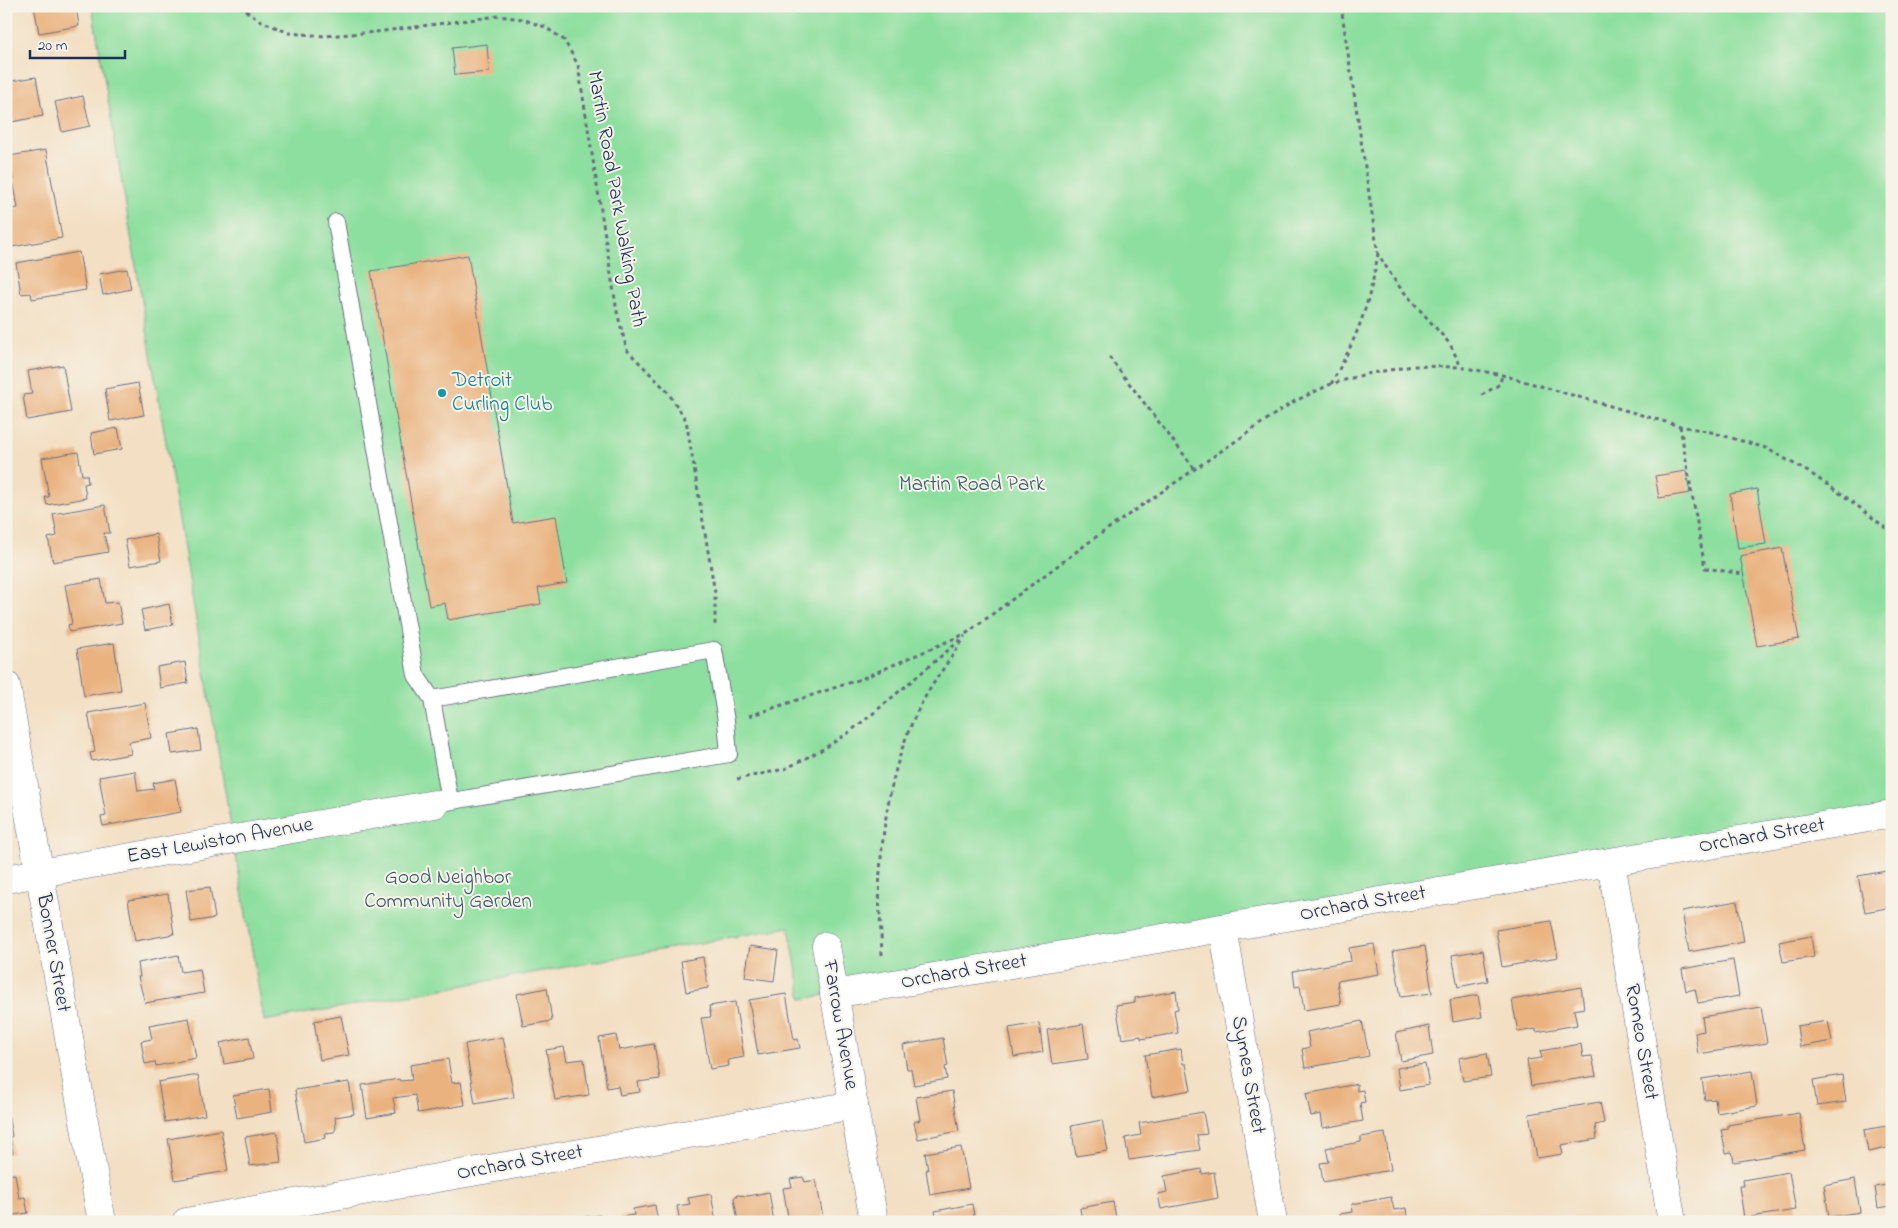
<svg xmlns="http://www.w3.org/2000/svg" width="1898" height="1228" viewBox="0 0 1898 1228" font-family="'Indie Flower',sans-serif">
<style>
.green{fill:#8ddf9f;stroke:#54877e}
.building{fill:#eab27f}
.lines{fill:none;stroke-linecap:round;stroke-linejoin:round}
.service-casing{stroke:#676d81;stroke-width:18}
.minor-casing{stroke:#676d81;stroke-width:29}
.path{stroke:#676d81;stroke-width:3;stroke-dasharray:4 4;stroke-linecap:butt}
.service{stroke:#fff;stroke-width:16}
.minor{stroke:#fff;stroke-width:28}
.culture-dot{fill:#0f9aa8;stroke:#f7f3e8;stroke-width:2}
.labels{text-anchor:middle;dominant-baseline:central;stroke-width:4;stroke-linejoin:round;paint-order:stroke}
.street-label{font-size:21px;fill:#1b2f5e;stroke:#f7f3e8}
.culture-label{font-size:21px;fill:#0d838f;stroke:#f7f3e8;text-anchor:start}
.park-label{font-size:21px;fill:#385b6e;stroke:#f7f3e8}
</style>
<rect width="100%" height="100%" fill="#f7f3e8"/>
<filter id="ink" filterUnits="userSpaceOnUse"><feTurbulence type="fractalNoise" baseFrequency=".02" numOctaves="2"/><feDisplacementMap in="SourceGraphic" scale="10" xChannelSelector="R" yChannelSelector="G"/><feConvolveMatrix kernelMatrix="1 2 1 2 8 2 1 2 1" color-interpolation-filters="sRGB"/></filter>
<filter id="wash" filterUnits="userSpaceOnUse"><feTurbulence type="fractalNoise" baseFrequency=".0096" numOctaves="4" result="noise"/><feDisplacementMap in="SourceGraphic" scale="20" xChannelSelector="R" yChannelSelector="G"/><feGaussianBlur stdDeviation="1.12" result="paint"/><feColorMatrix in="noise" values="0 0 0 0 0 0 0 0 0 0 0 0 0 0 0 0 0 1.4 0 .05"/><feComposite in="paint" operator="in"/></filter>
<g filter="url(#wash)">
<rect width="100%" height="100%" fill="#f3dfc3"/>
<!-- green -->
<polygon class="green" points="92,6 1892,6 1892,813 802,999 789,927 264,1021"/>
<g id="blocks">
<!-- building -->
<g class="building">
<polygon points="34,6 76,6 79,26 39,33"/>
<polygon points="487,44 489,72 455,75 452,48"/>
<polygon points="36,77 43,116 6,123 6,82"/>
<polygon points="83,96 90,126 62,132 55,102"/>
<polygon points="46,150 62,238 6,248 6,210 18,208 9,156"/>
<polygon points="79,252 86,290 32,299 31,293 21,294 16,263"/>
<polygon points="468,255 513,523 556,516 567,583 538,588 541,604 448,620 445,603 429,606 371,271"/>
<polygon points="127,269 131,289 103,295 99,274"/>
<polygon points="63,365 71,412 27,420 23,395 32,394 28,371"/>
<polygon points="138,383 144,415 110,421 105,389"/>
<polygon points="118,428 122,449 94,454 91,433"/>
<polygon points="78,452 82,475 87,475 88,483 84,484 86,498 47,505 45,497 49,497 42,458"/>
<polygon points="1686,471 1690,493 1659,498 1655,476"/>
<polygon points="1757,489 1766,544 1738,548 1730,494"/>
<polygon points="105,505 110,533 104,533 108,552 53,562 48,538 57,536 53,514"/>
<polygon points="156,534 161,561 130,566 125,540"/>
<polygon points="1782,548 1799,639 1757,646 1740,556"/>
<polygon points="101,579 105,603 118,602 122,623 69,632 68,625 72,624 65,585"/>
<polygon points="169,604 173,625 145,630 141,610"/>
<polygon points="114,643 121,690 84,696 77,649"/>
<polygon points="185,662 188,683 160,688 157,667"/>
<polygon points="145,703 151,738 129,742 131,754 92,761 90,753 95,752 88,713"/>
<polygon points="198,729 201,750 172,754 169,734"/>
<polygon points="135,771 138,791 154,789 153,783 175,779 181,812 103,826 101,817 106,816 99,777"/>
<polygon points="1892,870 1892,907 1865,912 1858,876"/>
<polygon points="210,887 215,918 191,922 186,890"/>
<polygon points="168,894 174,934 135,941 128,900"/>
<polygon points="1737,901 1744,942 1689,952 1682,911"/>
<polygon points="1551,921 1558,957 1502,967 1496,930"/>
<polygon points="1811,936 1814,957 1783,962 1779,942"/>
<polygon points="1374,944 1379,974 1337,981 1341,1004 1304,1010 1300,986 1295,987 1293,971 1351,961 1349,948"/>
<polygon points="750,946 778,950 774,981 745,977"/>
<polygon points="1425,946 1432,993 1401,997 1393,951"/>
<polygon points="1483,950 1488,981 1458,987 1452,955"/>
<polygon points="178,955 181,972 200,969 204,993 145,1003 138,977 140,977 138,963"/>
<polygon points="703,957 708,988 686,992 681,961"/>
<polygon points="1733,960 1739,996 1698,1003 1695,989 1686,991 1682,969"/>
<polygon points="1581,987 1584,1008 1574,1010 1577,1025 1536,1032 1536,1029 1518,1032 1512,1000"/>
<polygon points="547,988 552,1021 523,1026 517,994"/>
<polygon points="1176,991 1178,1009 1174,1010 1178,1033 1141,1039 1141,1036 1122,1039 1116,1005 1135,1002 1135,998"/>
<polygon points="786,994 794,1040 798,1039 800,1048 758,1055 749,1000"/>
<polygon points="1478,995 1482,1017 1453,1022 1450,1000"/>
<polygon points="735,1002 744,1057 728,1060 729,1066 710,1069 701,1018 711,1017 709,1006"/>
<polygon points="1761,1007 1767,1043 1698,1054 1695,1033 1704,1031 1702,1017"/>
<polygon points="341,1016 349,1055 320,1060 314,1021"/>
<polygon points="189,1018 196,1058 156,1066 155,1062 145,1064 141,1041 152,1039 149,1025"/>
<polygon points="1362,1021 1369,1056 1305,1068 1302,1049 1310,1047 1307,1032"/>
<polygon points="1828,1021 1832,1041 1800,1047 1797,1026"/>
<polygon points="1039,1023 1043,1052 1014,1057 1009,1028"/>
<polygon points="1083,1024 1088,1059 1052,1064 1047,1030"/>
<polygon points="1429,1026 1433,1055 1401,1061 1396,1033"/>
<polygon points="616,1035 619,1050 654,1044 660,1079 638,1082 640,1092 620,1095 618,1086 607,1088 599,1038"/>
<polygon points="249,1037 253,1059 224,1064 220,1043"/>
<polygon points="503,1037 514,1097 475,1104 465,1044"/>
<polygon points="943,1038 948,1066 945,1067 947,1079 914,1085 911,1069 907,1069 903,1045"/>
<polygon points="1581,1044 1583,1057 1592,1056 1596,1076 1531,1086 1527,1060 1542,1058 1540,1051"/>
<polygon points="564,1047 567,1061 584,1059 589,1095 555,1100 546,1050"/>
<polygon points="1181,1049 1183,1064 1186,1064 1191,1090 1152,1097 1145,1055"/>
<polygon points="1487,1053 1491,1077 1463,1081 1459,1058"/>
<polygon points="448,1059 452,1083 461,1082 465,1105 418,1113 415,1095 393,1098 396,1113 367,1118 362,1085 399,1079 400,1081 412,1080 410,1065"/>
<polygon points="1425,1064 1429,1085 1400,1090 1397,1068"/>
<polygon points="1752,1071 1757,1106 1717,1113 1715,1099 1705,1100 1702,1079"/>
<polygon points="198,1075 205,1115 165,1122 158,1082"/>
<polygon points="1842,1075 1846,1102 1817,1106 1813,1080"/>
<polygon points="349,1082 354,1114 335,1117 336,1128 334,1132 325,1133 326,1138 304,1142 295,1090"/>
<polygon points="1357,1084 1357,1091 1363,1090 1365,1102 1360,1103 1363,1121 1323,1128 1321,1114 1311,1116 1306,1094"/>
<polygon points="269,1089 272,1112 237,1118 233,1095"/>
<polygon points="952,1091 959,1131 918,1139 914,1122 920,1120 916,1097"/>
<polygon points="1600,1102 1604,1123 1595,1125 1597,1139 1561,1145 1563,1154 1537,1158 1529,1114"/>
<polygon points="1203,1112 1207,1134 1197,1135 1200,1150 1129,1160 1125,1138 1141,1135 1139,1123"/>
<polygon points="1799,1113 1805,1150 1734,1162 1732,1152 1726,1153 1721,1130 1728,1129 1728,1125"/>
<polygon points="6,1115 8,1115 12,1136 10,1137 13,1153 6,1155"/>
<polygon points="1102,1120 1108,1151 1076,1156 1071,1126"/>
<polygon points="1892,1125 1892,1147 1868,1152 1864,1130"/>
<polygon points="221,1130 228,1171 175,1180 168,1139"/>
<polygon points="277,1132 281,1162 250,1166 245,1137"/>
<polygon points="1385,1133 1391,1170 1323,1182 1320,1163 1329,1162 1326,1148 1361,1142 1361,1137"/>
<polygon points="961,1147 969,1188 930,1195 926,1170 928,1170 925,1153"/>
<polygon points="1201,1169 1202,1174 1214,1172 1218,1198 1161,1209 1158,1194 1167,1192 1164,1176"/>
<polygon points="1789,1172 1796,1210 1744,1218 1739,1186 1744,1186 1743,1180"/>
<polygon points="15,1174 19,1198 25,1197 28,1213 6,1216 6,1175"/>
<polygon points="803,1177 805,1182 816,1180 824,1222 789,1222 783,1188 792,1187 790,1179"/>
<polygon points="1855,1179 1860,1212 1829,1217 1824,1185"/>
<polygon points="1892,1184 1892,1206 1878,1208 1875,1187"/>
<polygon points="769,1192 774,1222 738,1222 734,1198 737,1195 748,1196"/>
<polygon points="711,1194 716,1222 680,1222 677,1206 690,1204 688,1198"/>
<polygon points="1391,1197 1394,1210 1406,1208 1408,1222 1341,1222 1340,1214 1353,1212 1352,1204"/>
<polygon points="1113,1202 1117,1222 1082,1222 1080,1208"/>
<polygon points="972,1204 975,1222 937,1222 935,1211"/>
<polygon points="655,1205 658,1222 622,1222 621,1217 634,1215 633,1209"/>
<polygon points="600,1215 601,1222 578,1222 578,1218"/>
</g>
</g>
</g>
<g filter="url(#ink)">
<use href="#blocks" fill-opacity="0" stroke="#676d81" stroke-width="1"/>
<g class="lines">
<defs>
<g id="service">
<polyline points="336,222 416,675 432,699"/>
<polyline points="435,804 729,754 726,721 714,650 432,699 450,801"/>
</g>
<g id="minor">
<polyline points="6,685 102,1222"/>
<polyline points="1611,862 1672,1222"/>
<polyline points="6,879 435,804"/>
<polyline points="1223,928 1273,1222"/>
<polyline points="826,946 874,1222"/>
<polyline points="834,994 1892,814"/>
<polyline points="186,1222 854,1105"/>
</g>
</defs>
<!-- service casing -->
<use href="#service" class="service-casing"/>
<!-- minor casing -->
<use href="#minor" class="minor-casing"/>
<!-- path -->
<g class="path">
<polyline points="239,6 259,20 289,33 325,36 376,32 499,16 522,19 545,27 564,40 578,65 617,312 627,350 667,391 686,420 715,593 715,626"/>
<polyline points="1341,6 1378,254 1397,284 1450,344 1461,367"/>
<polyline points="1109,357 1194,468"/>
<path d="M1331 384C1357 338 1369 306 1378 254"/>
<polyline points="1482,395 1500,384 1502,375"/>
<polyline points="1680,426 1705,568 1743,574"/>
<polyline points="1889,599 1892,597"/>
<polyline points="749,716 861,679 967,633 1096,537 1291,403 1331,384 1366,374 1413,366 1461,367 1502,375 1680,426 1711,432 1766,448 1810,473 1850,500 1892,533"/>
<polyline points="737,779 785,769 825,748 848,733 870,716 965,636"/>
<path d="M882 955C881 928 878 899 880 871 884 813 895 750 924 699 936 678 951 658 964 638"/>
</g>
<!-- service -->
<use href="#service" class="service"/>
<!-- minor -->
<use href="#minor" class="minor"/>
</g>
</g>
<!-- markers -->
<circle class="culture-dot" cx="442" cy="393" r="5"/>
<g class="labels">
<!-- street labels -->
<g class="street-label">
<text transform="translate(616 199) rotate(80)">Martin Road Park Walking Path</text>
<text transform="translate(1762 836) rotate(-10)">Orchard Street</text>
<text transform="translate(220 841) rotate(-10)">East Lewiston Avenue</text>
<text transform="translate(1363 904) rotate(-10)">Orchard Street</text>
<text transform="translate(53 953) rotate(80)">Bonner Street</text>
<text transform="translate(964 972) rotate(-10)">Orchard Street</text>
<text transform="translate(840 1025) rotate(80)">Farrow Avenue</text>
<text transform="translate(1641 1042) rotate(80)">Romeo Street</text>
<text transform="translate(1248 1075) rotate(80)">Symes Street</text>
<text transform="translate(520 1163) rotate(-10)">Orchard Street</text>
</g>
<!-- culture labels -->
<g class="culture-label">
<text x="452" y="381">Detroit<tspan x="452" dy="24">Curling Club</tspan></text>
</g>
<!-- park labels -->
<g class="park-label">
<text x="972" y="485">Martin Road Park</text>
<text x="448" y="878">Good Neighbor<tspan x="448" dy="24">Community Garden</tspan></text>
</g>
</g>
<!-- margin -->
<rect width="1898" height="1228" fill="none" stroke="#f7f3e8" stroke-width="25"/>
<!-- scale -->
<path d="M30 50v8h95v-8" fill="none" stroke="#1b2f5e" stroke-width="2.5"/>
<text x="38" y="50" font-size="15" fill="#1b2f5e" stroke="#f7f3e8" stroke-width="4" paint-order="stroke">20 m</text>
</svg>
